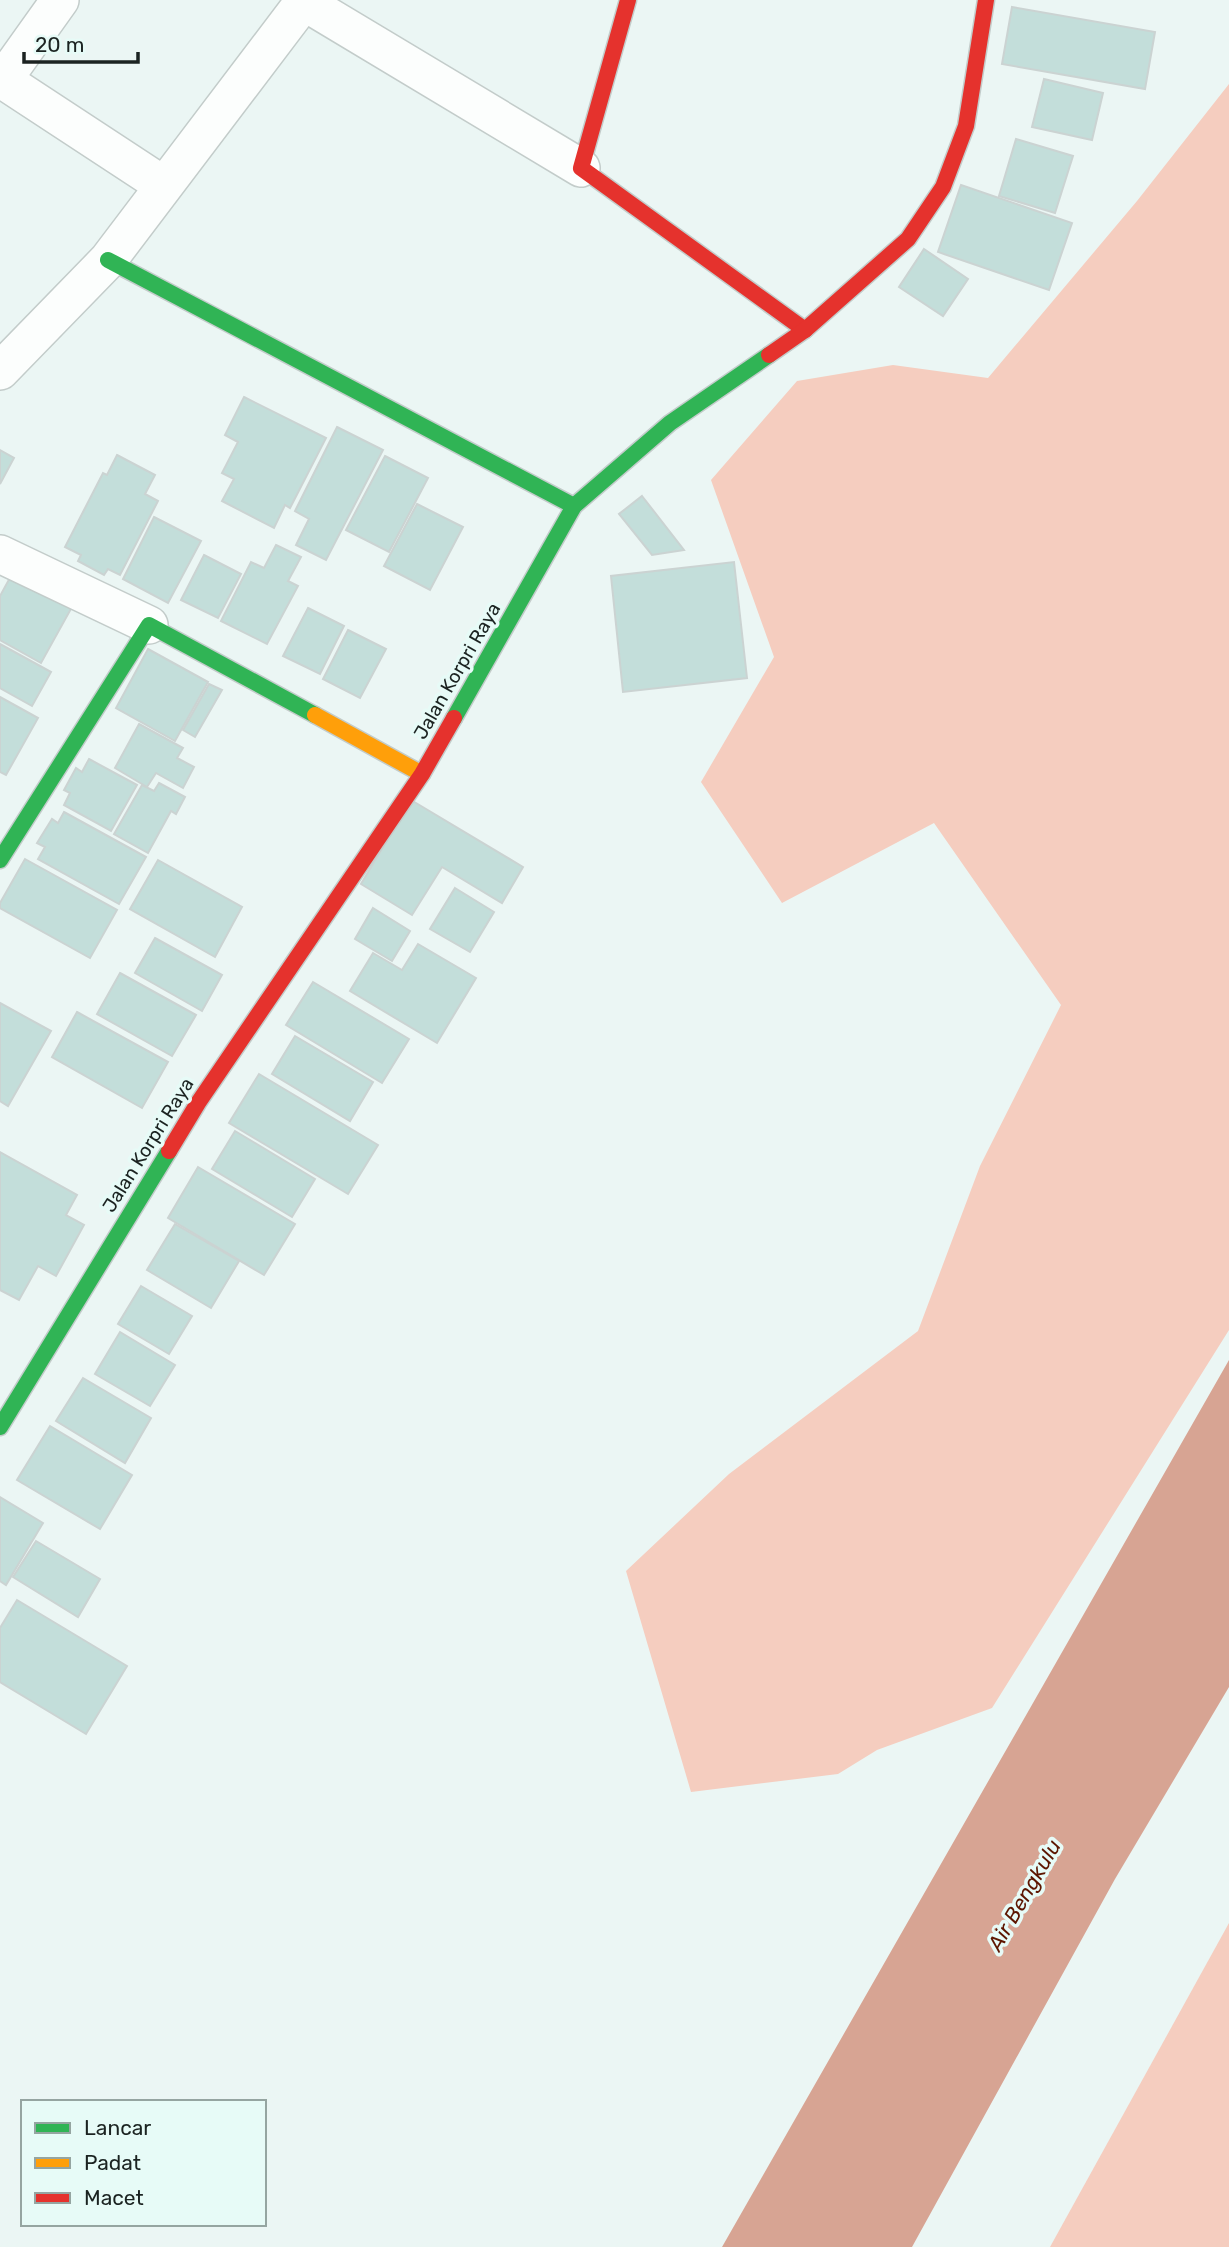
<svg xmlns="http://www.w3.org/2000/svg" width="1229" height="2247" viewBox="0 0 1229 2247" font-family="Rubik,sans-serif">
<style>
.forest{fill:#f5cdbf}
.water{fill:#d7a493}
.building{fill:#c3deda;stroke:#cbd3d2;stroke-width:2}
.lines{fill:none;stroke-linecap:round;stroke-linejoin:round}
.street-casing{stroke:#c3ccca;stroke-width:40}
.fast-casing{stroke:#c3ccca;stroke-width:19}
.slow-casing{stroke:#c3ccca;stroke-width:19}
.jam-casing{stroke:#c3ccca;stroke-width:19}
.street{stroke:#fcfefd;stroke-width:37}
.fast{stroke:#30b455;stroke-width:16}
.slow{stroke:#ff9f0a;stroke-width:16}
.jam{stroke:#e5322d;stroke-width:16}
.labels{text-anchor:middle;dominant-baseline:central;stroke-width:7;stroke-linejoin:round;paint-order:stroke}
.street-label{font-size:19px;fill:#1b2321;stroke:#e7fbf7}
.water-label{font-size:21px;font-style:italic;fill:#5d1600;stroke:#e7fbf7}
</style>
<rect width="100%" height="100%" fill="#ebf6f4"/>
<!-- forest -->
<g class="forest">
<polygon points="1229,84 1229,1330 992,1708 877,1750 838,1774 691,1792 626,1571 729,1474 918,1331 980,1166 1061,1005 934,823 782,903 701,782 774,657 711,480 797,381 893,365 988,378 1137,201"/>
<polygon points="1229,1923 1229,2247 1050,2247"/>
</g>
<!-- water -->
<polygon class="water" points="1229,1360 1229,1687 1115,1879 912,2247 722,2247"/>
<!-- building -->
<g class="building">
<polygon points="1012,7 1155,32 1145,89 1002,64"/>
<polygon points="1044,79 1103,93 1092,140 1032,127"/>
<polygon points="1016,139 1073,156 1055,213 999,196"/>
<polygon points="961,185 1072,223 1049,290 938,252"/>
<polygon points="924,249 968,279 943,316 899,287"/>
<polygon points="244,397 326,438 290,508 285,505 274,528 222,501 234,479 222,473 238,442 225,435"/>
<polygon points="337,427 383,450 326,560 296,545 309,519 295,511"/>
<polygon points="0,450 14,458 0,484"/>
<polygon points="117,455 155,475 145,494 158,501 120,575 108,569 104,575 78,561 81,555 65,547 103,473 107,475"/>
<polygon points="385,456 428,478 389,552 346,530"/>
<polygon points="642,496 684,550 652,555 619,514"/>
<polygon points="417,504 463,527 430,590 384,566"/>
<polygon points="154,517 201,541 168,603 123,579"/>
<polygon points="276,545 301,557 288,581 298,586 267,644 221,621 251,562 264,568"/>
<polygon points="204,555 241,574 218,618 181,600"/>
<polygon points="734,562 747,678 623,692 611,576"/>
<polygon points="12,574 72,607 41,663 0,640 0,596"/>
<polygon points="308,608 344,626 320,674 283,656"/>
<polygon points="348,630 386,649 360,698 323,679"/>
<polygon points="0,644 51,672 32,706 0,688"/>
<polygon points="148,649 208,682 175,741 116,708"/>
<polygon points="209,684 222,690 195,737 183,730"/>
<polygon points="0,697 38,718 6,775 0,772"/>
<polygon points="139,724 183,748 177,758 194,767 183,788 156,773 147,787 115,768"/>
<polygon points="89,759 137,785 111,831 64,805 70,793 64,790 76,768 82,772"/>
<polygon points="159,783 185,797 176,814 171,811 148,853 114,834 142,785 154,791"/>
<polygon points="411,800 523,867 502,903 442,867 412,915 361,884"/>
<polygon points="64,812 146,857 119,904 38,859 45,847 37,843 52,819 58,823"/>
<polygon points="25,859 117,910 90,958 0,908 0,903"/>
<polygon points="158,860 242,907 215,957 130,909"/>
<polygon points="455,888 494,912 470,952 430,929"/>
<polygon points="373,908 410,931 392,961 355,939"/>
<polygon points="155,938 222,975 202,1011 135,973"/>
<polygon points="418,944 476,978 437,1043 350,991 373,953 402,970"/>
<polygon points="120,973 196,1015 172,1056 97,1014"/>
<polygon points="313,982 409,1039 382,1083 286,1025"/>
<polygon points="0,1003 51,1031 8,1106 0,1101"/>
<polygon points="77,1012 168,1062 142,1108 52,1057"/>
<polygon points="295,1036 373,1082 350,1121 272,1074"/>
<polygon points="259,1074 378,1145 348,1194 229,1123"/>
<polygon points="235,1131 315,1179 292,1217 212,1169"/>
<polygon points="0,1152 77,1195 66,1215 84,1225 56,1276 38,1266 19,1300 0,1290"/>
<polygon points="198,1167 295,1224 264,1275 168,1218"/>
<polygon points="175,1224 239,1261 211,1308 147,1270"/>
<polygon points="141,1286 192,1316 169,1354 118,1324"/>
<polygon points="120,1332 175,1365 150,1406 95,1374"/>
<polygon points="83,1378 151,1418 125,1463 56,1421"/>
<polygon points="50,1426 132,1475 100,1529 17,1480"/>
<polygon points="0,1497 43,1523 6,1585 0,1581"/>
<polygon points="36,1541 100,1579 78,1617 13,1577"/>
<polygon points="17,1600 127,1666 86,1734 0,1682 0,1628"/>
</g>
<g class="lines">
<defs>
<g id="street">
<polyline points="301,0 581,168"/>
<polyline points="0,78 163,185"/>
<polyline points="3,80 60,0"/>
<polyline points="0,371 108,260 305,0"/>
<polyline points="0,554 149,625"/>
</g>
<g id="fast">
<polyline points="108,260 574,506"/>
<polyline points="454,718 574,506 670,423 769,355"/>
<polyline points="0,860 149,625 315,715"/>
<polyline points="0,1427 169,1151"/>
</g>
<polyline id="slow" points="315,715 422,774"/>
<g id="jam">
<polyline points="628,0 581,168 805,330"/>
<polyline points="769,355 805,330 908,239 943,187 966,126 986,0"/>
<polyline points="169,1151 198,1103 422,774 454,718"/>
</g>
</defs>
<!-- street casing -->
<use href="#street" class="street-casing"/>
<!-- fast casing -->
<use href="#fast" class="fast-casing"/>
<!-- slow casing -->
<use href="#slow" class="slow-casing"/>
<!-- jam casing -->
<use href="#jam" class="jam-casing"/>
<!-- street -->
<use href="#street" class="street"/>
<!-- fast -->
<use href="#fast" class="fast"/>
<!-- slow -->
<use href="#slow" class="slow"/>
<!-- jam -->
<use href="#jam" class="jam"/>
</g>
<g class="labels">
<!-- street labels -->
<g class="street-label">
<text transform="translate(457 671) rotate(-60)">Jalan Korpri Raya</text>
<text transform="translate(148 1145) rotate(-58)">Jalan Korpri Raya</text>
</g>
<!-- water labels -->
<g class="water-label">
<text transform="translate(1024 1895) rotate(-60)">Air Bengkulu</text>
</g>
</g>
<!-- legend -->
<rect x="21" y="2100" width="245" height="126" fill="#e7fbf7" stroke="#95a5a1" stroke-width="2"/>
<rect x="35" y="2123" width="35" height="10" fill="#30b455" stroke="#95a5a1" stroke-width="2"/>
<text x="84" y="2135" font-size="21" fill="#1b2321">Lancar</text>
<rect x="35" y="2158" width="35" height="10" fill="#ff9f0a" stroke="#95a5a1" stroke-width="2"/>
<text x="84" y="2170" font-size="21" fill="#1b2321">Padat</text>
<rect x="35" y="2193" width="35" height="10" fill="#e5322d" stroke="#95a5a1" stroke-width="2"/>
<text x="84" y="2205" font-size="21" fill="#1b2321">Macet</text>
<!-- scale -->
<path d="M24 52v10h114v-10" fill="none" stroke="#1b2321" stroke-width="3.5"/>
<text x="35" y="52" font-size="21" fill="#1b2321" stroke="#e7fbf7" stroke-width="5" paint-order="stroke">20 m</text>
</svg>
